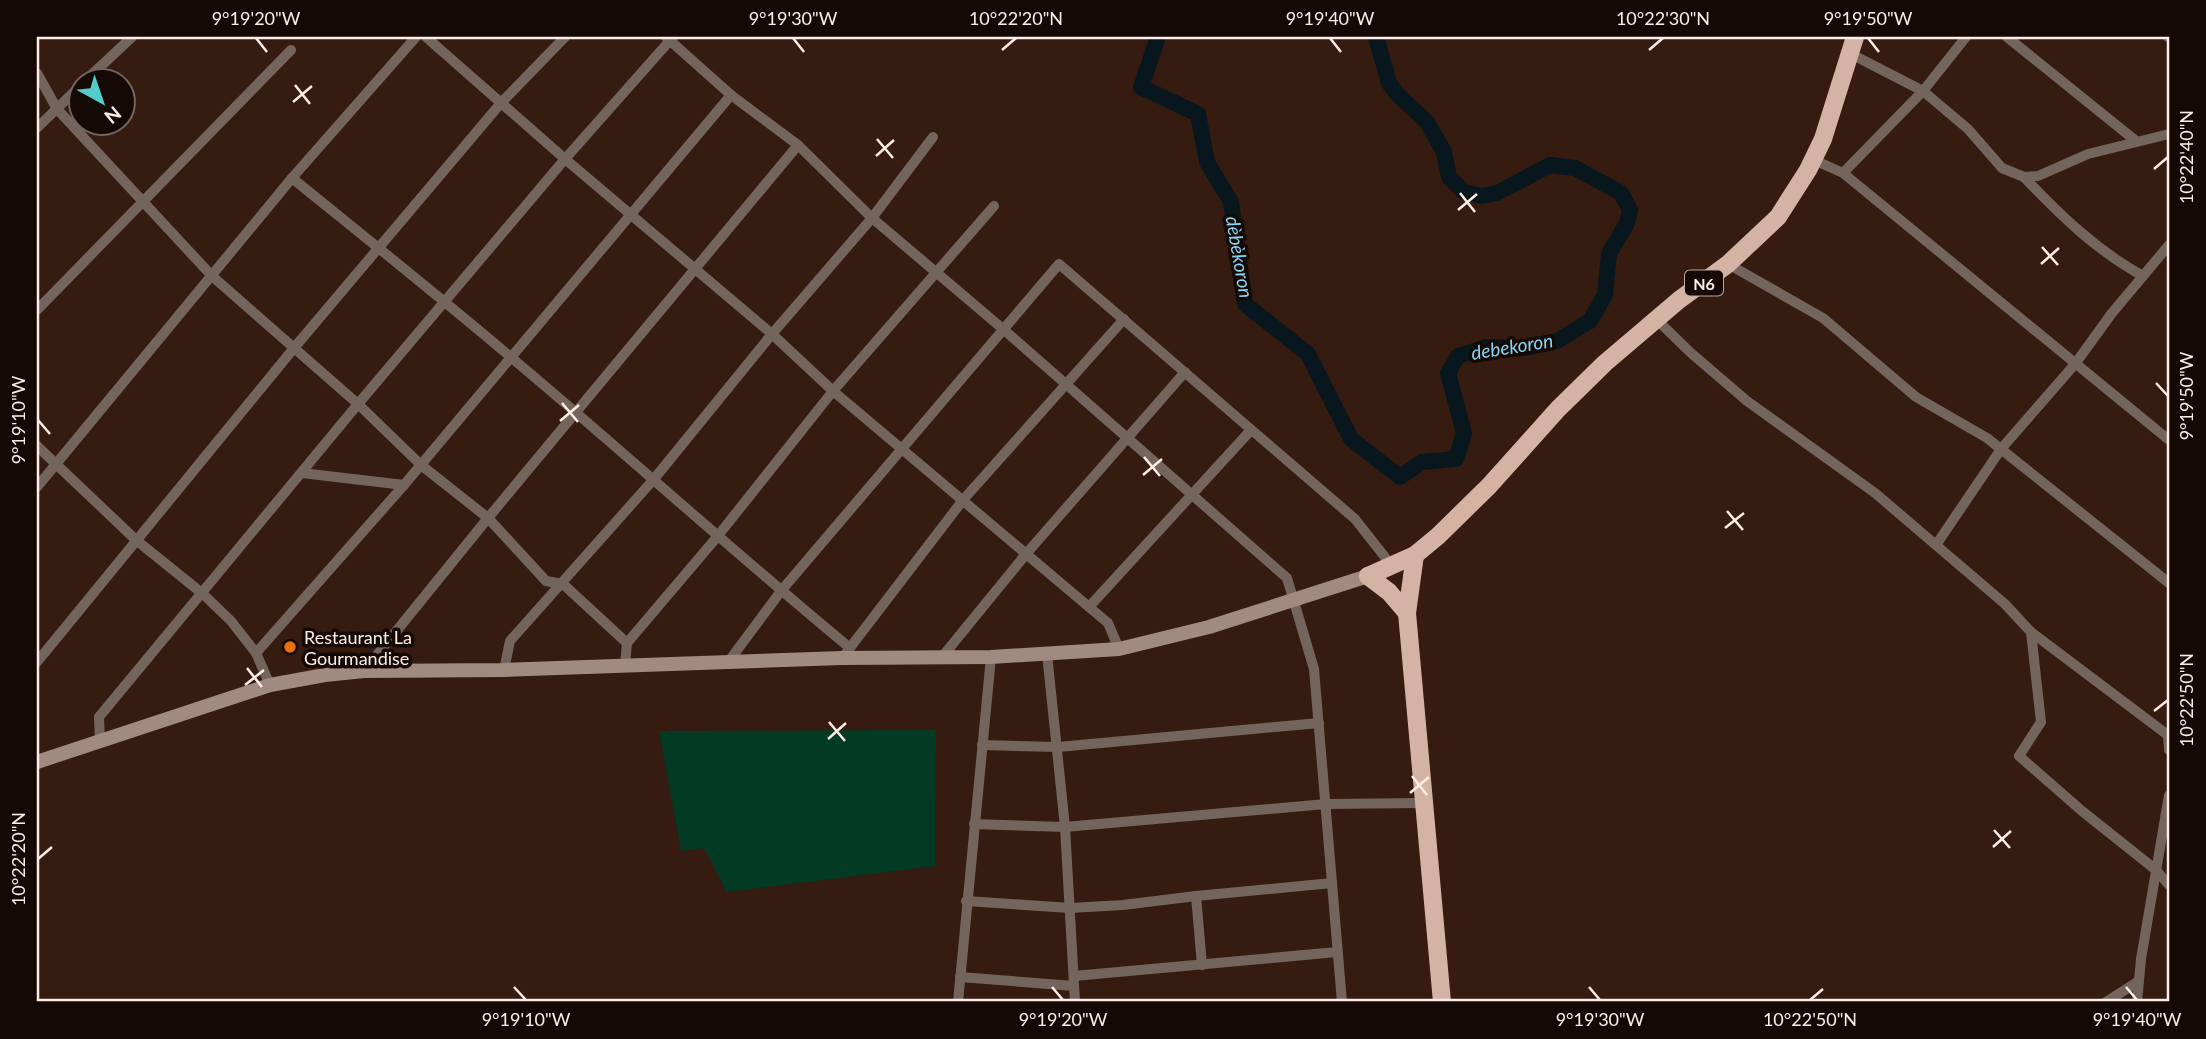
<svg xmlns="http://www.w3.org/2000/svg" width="2206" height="1039" viewBox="0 0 2206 1039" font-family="Lato,sans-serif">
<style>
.green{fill:#023a23}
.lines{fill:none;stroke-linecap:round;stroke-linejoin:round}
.river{stroke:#08171d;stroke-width:16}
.minor{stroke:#73655e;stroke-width:10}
.secondary{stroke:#a18a7f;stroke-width:14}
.trunk{stroke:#d5b3a4;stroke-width:18}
.ticks{fill:none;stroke:#fdede8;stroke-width:2.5}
.food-dot{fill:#e8710a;stroke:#150905;stroke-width:2.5}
.labels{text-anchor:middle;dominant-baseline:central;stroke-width:7;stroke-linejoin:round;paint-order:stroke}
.shield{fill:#150905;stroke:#b7a9a4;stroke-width:2}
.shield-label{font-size:16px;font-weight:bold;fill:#fdede8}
.poi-label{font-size:18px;fill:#fdede8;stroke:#150905;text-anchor:start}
.water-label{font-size:19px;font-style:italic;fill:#88d5f8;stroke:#150905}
.neatline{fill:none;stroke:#fdede8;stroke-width:2.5}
.ticks-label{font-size:18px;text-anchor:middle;fill:#fdede8}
</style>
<rect width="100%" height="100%" fill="#361b10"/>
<!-- green -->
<polygon class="green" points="936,730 935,866 727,892 704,848 681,851 659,731"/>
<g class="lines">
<!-- river -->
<polyline class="river" points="1158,37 1141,87 1198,114 1207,162 1231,202 1245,304 1308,354 1351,439 1400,477 1422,462 1456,459 1464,433 1448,373 1458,356 1486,347 1526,348 1557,341 1590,321 1605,295 1609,254 1627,223 1630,210 1621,193 1575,168 1550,165 1497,193 1482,196 1464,192 1449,177 1444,152 1427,122 1397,94 1389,83 1376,37"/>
<!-- minor -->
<g class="minor">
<polyline points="426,37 565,159 772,334 833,391 1108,623 1119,649"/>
<polyline points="666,37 731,95 798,145 872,218 1003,329 1287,578 1314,669 1342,1002"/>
<polyline points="2007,37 2136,141"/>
<polyline points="2168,37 2169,37"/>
<polyline points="1851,54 1923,91 1968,129 2002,168 2024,177 2038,176 2088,154 2169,134"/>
<polyline points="37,73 57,109 212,276 358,404 421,465 488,518 546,581 563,584 627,643"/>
<polyline points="86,80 132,37"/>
<polyline points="37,128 80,86"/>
<polyline points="1812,159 1843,173 2169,440"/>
<polyline points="1843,173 1923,91 1966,37"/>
<path d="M2024 177C2060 215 2097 251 2143 276"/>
<path d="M292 178C366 238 440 297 513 359 626 454 736 554 850 648"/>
<polyline points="1728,264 1823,318 1916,397 1987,438 2169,583"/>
<polyline points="37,310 291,50"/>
<polyline points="1656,319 1691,353 1747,401 1875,493 2005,604 2031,632 2169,736"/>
<polyline points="37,446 136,540 203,594 231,621 256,653 270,685"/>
<polyline points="302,473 404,485"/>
<polyline points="37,487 292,178 416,37"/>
<polyline points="1936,545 2001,449 2075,364 2112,313 2169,245"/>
<polyline points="1089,607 1251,430"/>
<polyline points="2031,632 2041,722 2019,756 2082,811 2156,870 2169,885"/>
<polyline points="256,653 404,485 731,95"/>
<polyline points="846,653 963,500 1124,319"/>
<polyline points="1047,654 1065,827 1075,1002"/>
<polyline points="942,657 1026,554 1185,372"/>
<polyline points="729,661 781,591 1059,264 1355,519 1392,566"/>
<polyline points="37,662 294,348 501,103 565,37"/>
<polyline points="625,665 627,643 717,537 833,391 994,206"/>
<polyline points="504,670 510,641 654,479 772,334 872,218 933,137"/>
<polyline points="364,671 488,518 798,145"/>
<polyline points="2168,735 2169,750"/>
<polyline points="100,742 99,717 358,404 565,159 673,37"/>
<polyline points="982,745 1058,747 1319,723"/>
<polyline points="974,824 1065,827 1326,804 1423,803"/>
<polyline points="1196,896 1202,965"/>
<polyline points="966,901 1070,908 1123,905 1196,896 1332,883"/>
<polyline points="1074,976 1337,952"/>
<polyline points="960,977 1074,986"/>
<polyline points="958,1002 991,657"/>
<polyline points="2106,1002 2139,981"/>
<polyline points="2137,1002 2141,959 2169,795"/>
</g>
<!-- secondary -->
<polyline class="secondary" points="37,762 270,685 325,675 364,671 504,670 842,658 991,657 1119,649 1209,627 1368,576"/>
<!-- trunk -->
<g class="trunk">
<polyline points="1415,555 1407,613 1442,1002"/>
<polyline points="1368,576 1415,555 1438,536 1489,486 1558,409 1605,363 1679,300 1728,264 1778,217 1808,170 1823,139 1855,37"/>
<polyline points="1368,576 1389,592 1407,613"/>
</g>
</g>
<!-- ticks -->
<path class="ticks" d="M256 38 267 52M793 38 804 52M1330 38 1341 52M1868 38 1879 52M1002 50 1016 38M1649 50 1663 38M295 85 310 104M293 102 312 86M877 139 893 158M876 156 894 140M2154 169 2168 157M1460 193 1475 212M1458 210 1477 194M2042 247 2058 265M2041 264 2059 248M2156 383 2168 396M562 403 578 422M38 420 50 434M560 421 579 405M1144 457 1160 476M1143 475 1162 459M1727 511 1743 530M1725 528 1744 513M247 668 262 687M245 685 264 670M2154 711 2168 700M829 722 845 741M828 739 846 723M1412 776 1427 795M1410 793 1429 777M1994 830 2010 848M1993 847 2011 831M38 859 52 847M514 987 526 1000M1052 987 1063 1000M1589 987 1600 1000M2126 987 2137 1000M1810 1000 1823 989"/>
<!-- markers -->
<circle class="food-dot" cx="290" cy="647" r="7"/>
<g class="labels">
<!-- shield labels -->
<rect class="shield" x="1685" y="270.5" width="38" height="25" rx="5"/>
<g class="shield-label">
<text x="1704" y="283">N6</text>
</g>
<!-- poi labels -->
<g class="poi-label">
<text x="304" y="637">Restaurant La<tspan x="304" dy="21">Gourmandise</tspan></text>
</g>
<!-- water labels -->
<g class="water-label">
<text transform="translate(1240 257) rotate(80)">dèbèkoron</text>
<text transform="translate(1512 346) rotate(-9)">debekoron</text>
</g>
</g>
<!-- border -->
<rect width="2206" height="1039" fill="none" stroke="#150905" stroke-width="77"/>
<!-- north arrow -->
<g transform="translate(102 102) rotate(140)"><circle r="33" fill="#150905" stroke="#726460" stroke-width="2"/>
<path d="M0-5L12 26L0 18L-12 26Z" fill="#52cdcc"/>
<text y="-10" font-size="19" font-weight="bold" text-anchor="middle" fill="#fdede8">N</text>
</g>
<rect x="38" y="38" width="2130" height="962" class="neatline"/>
<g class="ticks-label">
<text x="256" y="25">9°19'20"W</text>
<text x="793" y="25">9°19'30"W</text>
<text x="1016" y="25">10°22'20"N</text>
<text x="1330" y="25">9°19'40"W</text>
<text x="1663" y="25">10°22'30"N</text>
<text x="1868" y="25">9°19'50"W</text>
<text transform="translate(2187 157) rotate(-90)" y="6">10°22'40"N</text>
<text transform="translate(2187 396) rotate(-90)" y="6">9°19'50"W</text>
<text transform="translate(19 420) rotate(-90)" y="6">9°19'10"W</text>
<text transform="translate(2187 700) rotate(-90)" y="6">10°22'50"N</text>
<text transform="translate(19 859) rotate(-90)" y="6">10°22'20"N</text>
<text x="526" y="1026">9°19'10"W</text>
<text x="1063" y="1026">9°19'20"W</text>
<text x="1600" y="1026">9°19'30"W</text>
<text x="1810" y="1026">10°22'50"N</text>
<text x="2137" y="1026">9°19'40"W</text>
</g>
</svg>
